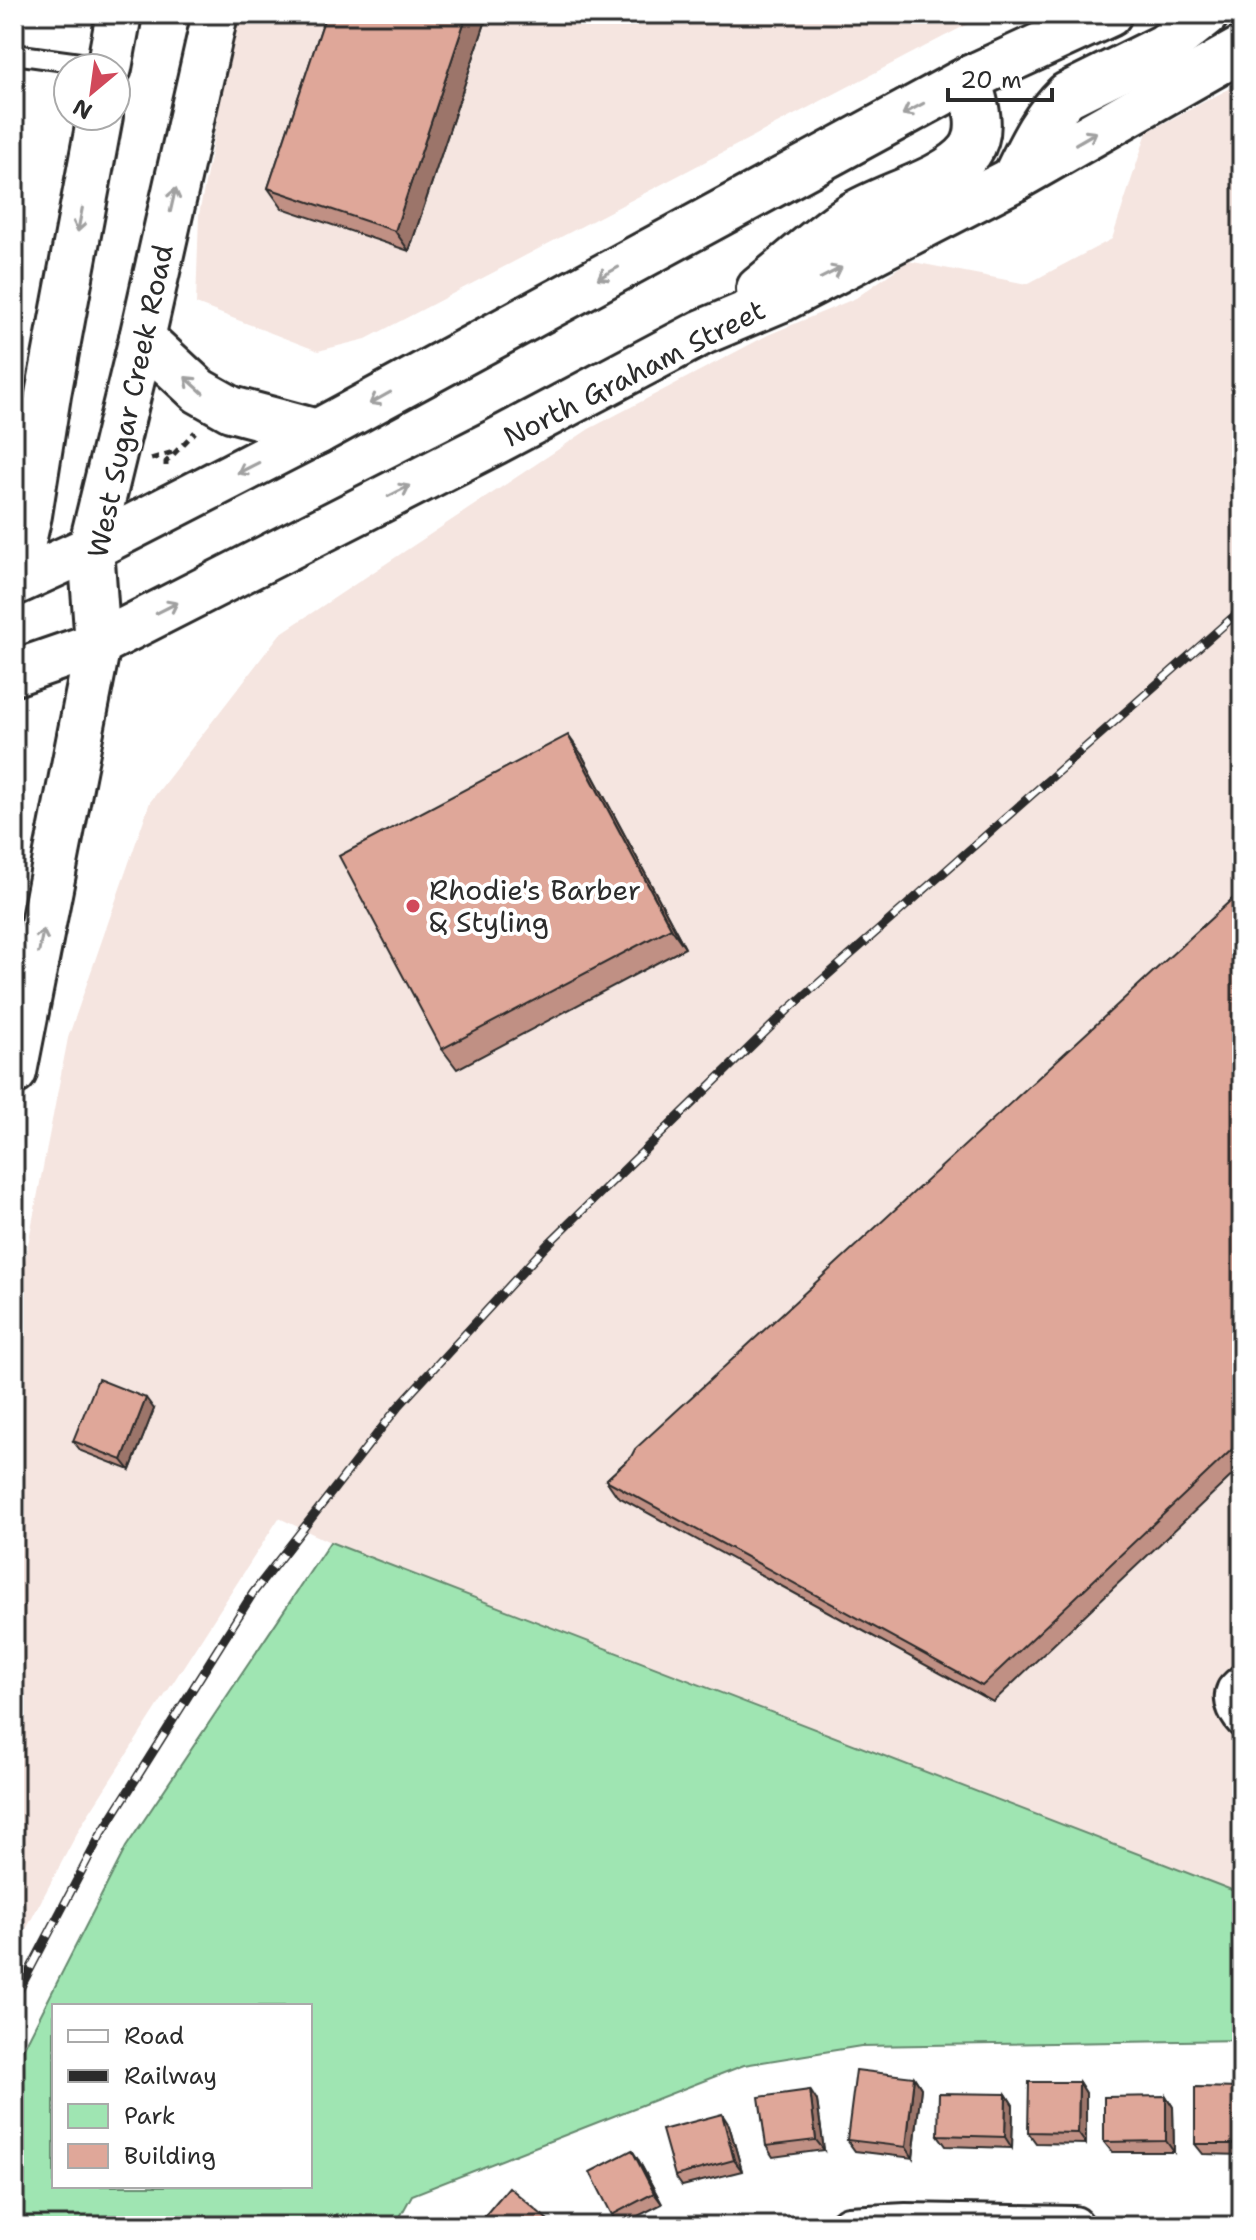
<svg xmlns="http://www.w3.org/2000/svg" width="1256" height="2240" viewBox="0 0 1256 2240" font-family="'Shantell Sans',sans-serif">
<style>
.built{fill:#f5e5e0}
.green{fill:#9fe5b2;stroke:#65886e;stroke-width:2;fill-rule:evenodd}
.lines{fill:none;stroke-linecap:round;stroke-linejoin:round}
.lane-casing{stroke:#2b2b2b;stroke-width:24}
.street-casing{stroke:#2b2b2b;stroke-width:44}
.secondary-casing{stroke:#2b2b2b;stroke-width:50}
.path{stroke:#2b2b2b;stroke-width:5;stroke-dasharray:8 6;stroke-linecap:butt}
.lane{stroke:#fff;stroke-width:18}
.street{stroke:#fff;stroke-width:38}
.secondary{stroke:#fff;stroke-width:44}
.rail-casing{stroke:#2b2b2b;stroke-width:9}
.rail{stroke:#fff;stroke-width:6;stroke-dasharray:18;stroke-linecap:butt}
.wall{fill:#c09084;stroke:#2b2b2b;stroke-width:2}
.shaded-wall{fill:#9c756b;stroke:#2b2b2b;stroke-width:2}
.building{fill:#dfa799;stroke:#2b2b2b;stroke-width:2}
.oneway{stroke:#a0a0a0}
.poi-dot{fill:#d1495b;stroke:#fff;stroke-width:3}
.labels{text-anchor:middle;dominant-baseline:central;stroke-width:8;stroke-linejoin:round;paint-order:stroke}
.street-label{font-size:28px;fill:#2b2b2b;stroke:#fff}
.poi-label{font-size:28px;fill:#2b2b2b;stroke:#fff;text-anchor:start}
</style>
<rect width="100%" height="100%" fill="#fff"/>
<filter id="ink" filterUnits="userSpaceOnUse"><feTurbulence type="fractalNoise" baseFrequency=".0125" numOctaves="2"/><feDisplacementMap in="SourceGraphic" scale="16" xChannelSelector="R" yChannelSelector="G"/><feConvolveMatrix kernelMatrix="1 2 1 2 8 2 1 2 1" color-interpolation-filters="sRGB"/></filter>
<g filter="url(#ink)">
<!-- built -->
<g class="built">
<polygon points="237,14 987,14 366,339 318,351 196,304 199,215"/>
<polygon points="1242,82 1242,1894 330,1542 279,1518 82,1824 14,1952 14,1317 68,1038 150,802 280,634 589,429 768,335 856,298 908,261 1027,284 1112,239 1147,132"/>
</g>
<!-- green -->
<path class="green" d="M330 1542 1242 1894V2040L861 2046 744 2065 412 2195 395 2226H14V2067L126 1847ZM54 2006H310V2186H54Z"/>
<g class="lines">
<defs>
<g id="lane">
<polyline points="14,54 109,67"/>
<path d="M1242 1672C1238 1676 1229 1682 1227 1687 1220 1702 1231 1721 1242 1730"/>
</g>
<polyline id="street" points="849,2226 906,2223 1074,2226"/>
<g id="secondary">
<polyline points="109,68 119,14"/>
<path d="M1014 179C1029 149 1042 119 1067 95L1164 47 1206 14"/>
<path d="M759 289C789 265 819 237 851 216 884 195 947 181 970 151 985 130 975 101 968 79"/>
<polyline points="142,338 199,391 231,409 317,432"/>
<polyline points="14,582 29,515 48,395 100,116"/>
<polyline points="14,583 91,548 317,432 968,79 1109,14"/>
<polyline points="14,673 98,644 495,442 703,332 782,299 1014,179 1242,49"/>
<polyline points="14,1072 98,644 91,548 142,338 215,14"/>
</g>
</defs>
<!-- lane casing -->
<use href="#lane" class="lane-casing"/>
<!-- street casing -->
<use href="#street" class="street-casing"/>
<!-- secondary casing -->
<use href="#secondary" class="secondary-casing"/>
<!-- path -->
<g class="path">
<polyline points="151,459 176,451"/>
<polyline points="166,466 166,462 195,432"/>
</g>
<!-- lane -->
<use href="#lane" class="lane"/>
<!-- street -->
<use href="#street" class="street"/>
<!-- secondary -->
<use href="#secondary" class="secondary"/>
<defs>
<polyline id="rail" points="14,2000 100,1836 253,1593 398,1407 547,1245 788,1010 1242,609"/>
</defs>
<!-- rail casing -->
<use href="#rail" class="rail-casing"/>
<!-- rail -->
<use href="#rail" class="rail"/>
</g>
<!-- wall -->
<g class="wall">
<polygon points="326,14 479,14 485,23 409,251 282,208 268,188"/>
<polygon points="582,755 685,948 457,1069 442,1049"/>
<polygon points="1242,890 1242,1466 993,1702 617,1496 606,1480"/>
<polygon points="154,1409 130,1470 81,1451 73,1441"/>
<polygon points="914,2077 921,2088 913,2158 855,2151 847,2140"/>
<polygon points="1079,2082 1086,2093 1086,2144 1036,2143 1028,2132"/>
<polygon points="1242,2088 1242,2155 1203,2154 1195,2144"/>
<polygon points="1006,2094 1013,2105 1012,2148 946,2146 938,2135"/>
<polygon points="1166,2096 1173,2107 1174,2152 1112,2152 1104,2142"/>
<polygon points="817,2101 824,2150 773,2157 766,2146"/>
<polygon points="729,2125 742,2171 682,2186 675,2176"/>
<polygon points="639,2161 662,2204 620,2225 612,2215"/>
</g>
<!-- shaded-wall -->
<g class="shaded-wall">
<polygon points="467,14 479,14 485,23 409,251 395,231"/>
<polygon points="568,735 582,755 685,948 671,928"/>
<polygon points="146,1398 154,1409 130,1470 122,1460"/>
<polygon points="914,2077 921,2088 913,2158 906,2147"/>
<polygon points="1079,2082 1086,2093 1086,2144 1078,2133"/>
<polygon points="810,2090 817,2101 824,2150 816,2140"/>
<polygon points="1006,2094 1013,2105 1012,2148 1005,2137"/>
<polygon points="1166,2096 1173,2107 1174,2152 1166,2141"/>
<polygon points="722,2114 729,2125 742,2171 734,2160"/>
<polygon points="632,2150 639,2161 662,2204 654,2193"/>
</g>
<!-- building -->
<g class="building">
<polygon points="326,14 467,14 395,231 268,188"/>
<polygon points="568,735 671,928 442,1049 339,856"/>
<polygon points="1242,890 1242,1440 982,1686 606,1480 631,1457 635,1449"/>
<polygon points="98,1379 146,1398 122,1460 73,1441"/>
<polygon points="856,2070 914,2077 906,2147 847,2140"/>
<polygon points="1029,2082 1079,2082 1078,2133 1028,2132"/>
<polygon points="1195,2087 1242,2088 1242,2144 1195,2144"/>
<polygon points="810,2090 816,2140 766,2146 759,2097"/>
<polygon points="939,2093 1006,2094 1005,2137 938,2135"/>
<polygon points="1166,2096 1166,2141 1104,2142 1104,2097"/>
<polygon points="722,2114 734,2160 675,2176 662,2130"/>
<polygon points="632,2150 654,2193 612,2215 590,2172"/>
<polygon points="509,2187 555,2226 476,2226"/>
</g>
<!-- one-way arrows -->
<defs><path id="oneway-shaft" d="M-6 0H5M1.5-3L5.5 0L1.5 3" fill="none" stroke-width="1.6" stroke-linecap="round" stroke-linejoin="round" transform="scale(2)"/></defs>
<g class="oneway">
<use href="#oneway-shaft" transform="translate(913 109) rotate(152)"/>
<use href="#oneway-shaft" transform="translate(1086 138) rotate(-30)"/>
<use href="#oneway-shaft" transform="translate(173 200) rotate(-77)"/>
<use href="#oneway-shaft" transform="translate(80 220) rotate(101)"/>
<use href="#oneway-shaft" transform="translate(608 273) rotate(151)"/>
<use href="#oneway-shaft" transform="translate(831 273) rotate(-27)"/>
<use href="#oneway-shaft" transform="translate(194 385) rotate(-138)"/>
<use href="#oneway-shaft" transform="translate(380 398) rotate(151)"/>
<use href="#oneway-shaft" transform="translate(248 468) rotate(153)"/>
<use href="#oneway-shaft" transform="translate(399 491) rotate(-27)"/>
<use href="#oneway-shaft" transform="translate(167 608) rotate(-27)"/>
<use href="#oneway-shaft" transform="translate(41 941) rotate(-79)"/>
</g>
</g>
<!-- markers -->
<circle class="poi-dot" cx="413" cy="906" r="8"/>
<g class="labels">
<!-- street labels -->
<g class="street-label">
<text transform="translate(634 373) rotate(-27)">North Graham Street</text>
<text transform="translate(130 401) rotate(-78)">West Sugar Creek Road</text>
</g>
<!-- poi labels -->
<g class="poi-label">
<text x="429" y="890">Rhodie's Barber<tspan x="429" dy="32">&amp; Styling</tspan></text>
</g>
</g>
<!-- margin -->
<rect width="1256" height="2240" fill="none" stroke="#fff" stroke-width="48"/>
<rect x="24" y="24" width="1208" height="2192" fill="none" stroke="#2b2b2b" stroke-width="3" filter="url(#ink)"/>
<!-- legend -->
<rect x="52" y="2004" width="260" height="184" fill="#ffffff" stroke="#aaaaaa" stroke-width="2"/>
<rect x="68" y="2030" width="40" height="12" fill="#ffffff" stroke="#aaaaaa" stroke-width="2"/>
<text x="124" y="2044" font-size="24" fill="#2b2b2b">Road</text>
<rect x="68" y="2070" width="40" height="12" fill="#2b2b2b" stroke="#aaaaaa" stroke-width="2"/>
<text x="124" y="2084" font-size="24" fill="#2b2b2b">Railway</text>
<rect x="68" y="2104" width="40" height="24" fill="#9fe5b2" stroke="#aaaaaa" stroke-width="2"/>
<text x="124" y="2124" font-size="24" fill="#2b2b2b">Park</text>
<rect x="68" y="2144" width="40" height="24" fill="#dfa799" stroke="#aaaaaa" stroke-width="2"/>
<text x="124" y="2164" font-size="24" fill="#2b2b2b">Building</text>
<!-- north arrow -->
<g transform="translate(92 92) rotate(209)"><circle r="38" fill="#ffffff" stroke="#aaaaaa" stroke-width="2"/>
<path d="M0-6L14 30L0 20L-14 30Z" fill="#d1495b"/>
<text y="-12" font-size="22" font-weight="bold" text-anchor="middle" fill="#2b2b2b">N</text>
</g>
<!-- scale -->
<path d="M948 88v12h104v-12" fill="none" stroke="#2b2b2b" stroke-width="4"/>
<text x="960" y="88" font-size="24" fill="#2b2b2b" stroke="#ffffff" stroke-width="6" paint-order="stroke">20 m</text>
</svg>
